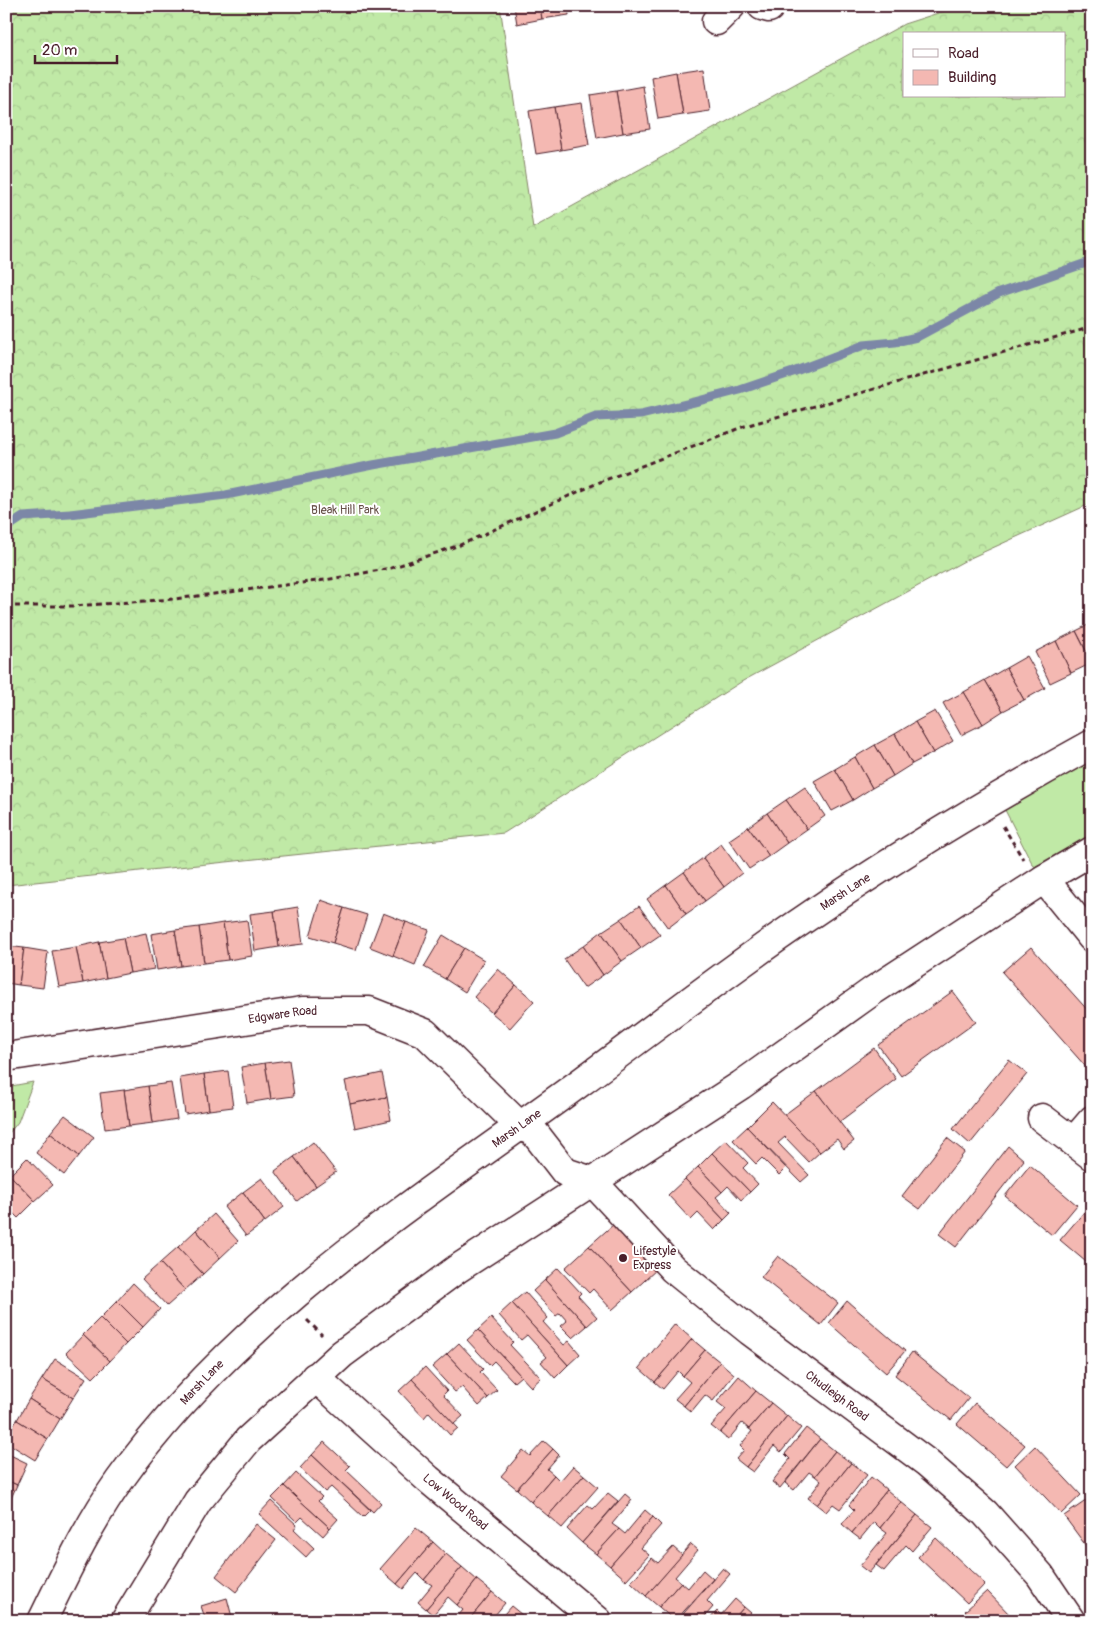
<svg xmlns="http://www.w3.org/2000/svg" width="1098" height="1627" viewBox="0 0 1098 1627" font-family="Pangolin,sans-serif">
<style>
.grass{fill:#c0e9a6;stroke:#858468}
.forest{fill:url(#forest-crowns);stroke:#858468;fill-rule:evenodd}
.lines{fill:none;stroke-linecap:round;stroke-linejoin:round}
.stream{stroke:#7c87a7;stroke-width:9}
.building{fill:#f4b8b2;stroke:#4a1f2b}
.minor-casing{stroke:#4a1f2b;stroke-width:31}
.secondary-casing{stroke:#4a1f2b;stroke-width:31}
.path{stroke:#4a1f2b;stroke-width:3;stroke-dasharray:5 4;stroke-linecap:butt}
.minor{stroke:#fff;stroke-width:28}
.secondary{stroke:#fff;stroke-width:28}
.poi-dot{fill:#4a1f2b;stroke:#fff;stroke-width:2}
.labels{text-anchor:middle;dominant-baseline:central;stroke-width:4;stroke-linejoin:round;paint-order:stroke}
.park-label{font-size:12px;fill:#68524a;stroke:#fff}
.street-label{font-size:12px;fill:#4a1f2b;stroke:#fff}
.poi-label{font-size:12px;fill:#4a1f2b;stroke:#fff;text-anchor:start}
</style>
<defs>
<pattern id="forest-crowns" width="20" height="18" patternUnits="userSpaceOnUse" patternTransform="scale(1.25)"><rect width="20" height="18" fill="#c0e9a6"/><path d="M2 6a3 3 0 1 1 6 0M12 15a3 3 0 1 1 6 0" fill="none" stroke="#a6c78f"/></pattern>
</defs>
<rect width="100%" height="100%" fill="#fff"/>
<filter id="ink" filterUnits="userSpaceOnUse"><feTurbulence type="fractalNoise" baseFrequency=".02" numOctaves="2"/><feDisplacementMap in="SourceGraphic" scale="10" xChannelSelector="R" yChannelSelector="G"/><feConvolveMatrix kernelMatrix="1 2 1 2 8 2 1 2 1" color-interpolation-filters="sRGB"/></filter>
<g filter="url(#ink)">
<!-- grass -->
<g class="grass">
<polygon points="1092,757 1092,838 1037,868 1033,865 1005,810 1006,805"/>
<polygon points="33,1082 18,1122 6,1137 6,1087"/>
</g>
<!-- forest -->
<path class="forest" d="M6 6H500L533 228 904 24 960 6H1092V503L968 559 741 682 504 833 6 885ZM904 34H1064V96H904Z"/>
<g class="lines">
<!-- stream -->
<polyline class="stream" points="6,528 23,517 70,514 226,495 373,465 555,433 596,417 640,415 694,402 740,390 793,372 864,345 895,342 917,337 999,293 1092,261"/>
</g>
<!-- building -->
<g class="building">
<polygon points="514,6 540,6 542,19 517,24"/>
<polygon points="540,6 568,6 569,15 542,19"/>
<polygon points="704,68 710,111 683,115 676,72"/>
<polygon points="676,72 683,115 658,119 651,77"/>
<polygon points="643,86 650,129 623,133 616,91"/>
<polygon points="616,91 623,133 597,138 590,95"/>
<polygon points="582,103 589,145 561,150 554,107"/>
<polygon points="554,107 561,150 536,154 529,111"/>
<polygon points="1092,623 1092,662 1076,631"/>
<polygon points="1076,631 1092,663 1071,673 1056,641"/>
<polygon points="1056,641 1071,673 1050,683 1035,652"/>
<polygon points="1027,656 1045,688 1024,700 1006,668"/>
<polygon points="1006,668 1024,700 1003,711 985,680"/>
<polygon points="985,680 1003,711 983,724 964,692"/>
<polygon points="964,692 983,724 961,735 943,703"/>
<polygon points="935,711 953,741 933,753 915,722"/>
<polygon points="915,722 933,753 912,764 895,734"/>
<polygon points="895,734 912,764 893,776 875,745"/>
<polygon points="875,745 893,776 872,788 855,757"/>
<polygon points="855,757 872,788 853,800 835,769"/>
<polygon points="835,769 853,800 832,811 814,781"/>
<polygon points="805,787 825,816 807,829 786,800"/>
<polygon points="786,800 807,829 787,843 767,813"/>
<polygon points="767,813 787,843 769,856 748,827"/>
<polygon points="748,827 769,856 749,869 729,840"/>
<polygon points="721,844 742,873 724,887 703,858"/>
<polygon points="703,858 724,887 705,901 684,872"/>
<polygon points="684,872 705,901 686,914 666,885"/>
<polygon points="666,885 686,914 668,928 647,899"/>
<polygon points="321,900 344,908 333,943 310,936"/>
<polygon points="639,906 660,935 641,948 621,919"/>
<polygon points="298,907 303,944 279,947 274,911"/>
<polygon points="344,908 367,915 356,950 333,943"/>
<polygon points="274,911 279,947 255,951 250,914"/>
<polygon points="383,913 406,922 393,956 370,947"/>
<polygon points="621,919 641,948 622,961 601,932"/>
<polygon points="247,920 252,956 228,960 223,923"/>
<polygon points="406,922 429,930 415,965 393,956"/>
<polygon points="223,923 228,960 204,963 199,927"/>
<polygon points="199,927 204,963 181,966 175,930"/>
<polygon points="175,930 181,966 157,970 151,934"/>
<polygon points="601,932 622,961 603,975 583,946"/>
<polygon points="146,933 154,969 130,973 123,938"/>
<polygon points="443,935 464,948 445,979 424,967"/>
<polygon points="123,938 130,973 106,978 99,942"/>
<polygon points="99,942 106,978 83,983 76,947"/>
<polygon points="6,946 24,948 19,985 6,983"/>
<polygon points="583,946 603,975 584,988 564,959"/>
<polygon points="76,947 83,983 59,987 52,951"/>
<polygon points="1031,947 1092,1015 1092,1062 1086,1067 1002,972"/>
<polygon points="24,948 48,952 43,988 19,985"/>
<polygon points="464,948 484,960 465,992 445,979"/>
<polygon points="498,969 516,985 492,1013 474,997"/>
<polygon points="516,985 534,1001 510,1028 492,1013"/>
<polygon points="953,991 976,1022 901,1076 878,1045"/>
<polygon points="874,1048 896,1079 839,1122 816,1091"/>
<polygon points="289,1060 294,1096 271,1099 265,1063"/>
<polygon points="1009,1060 1027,1074 970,1144 953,1129"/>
<polygon points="265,1063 271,1099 247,1103 241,1067"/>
<polygon points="228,1071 233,1107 209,1110 204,1074"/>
<polygon points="382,1073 387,1097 350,1104 345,1081"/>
<polygon points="204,1074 209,1110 185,1114 180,1078"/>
<polygon points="171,1083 177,1119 153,1123 148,1086"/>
<polygon points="148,1086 153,1123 129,1126 124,1090"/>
<polygon points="124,1090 129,1126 105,1129 100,1093"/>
<polygon points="816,1091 854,1141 844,1149 837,1139 820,1152 784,1115"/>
<polygon points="387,1097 391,1120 355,1128 350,1104"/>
<polygon points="772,1102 820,1152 809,1162 785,1137 778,1143 809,1175 801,1182 747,1127"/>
<polygon points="65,1115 94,1137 79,1156 50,1133"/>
<polygon points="747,1127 786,1168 779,1175 762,1158 756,1164 733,1140"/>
<polygon points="50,1133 79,1156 64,1175 36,1153"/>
<polygon points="947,1138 965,1152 920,1209 902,1196"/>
<polygon points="726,1140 748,1163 743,1168 758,1184 750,1192 712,1153"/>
<polygon points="313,1142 336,1172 316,1186 294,1157"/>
<polygon points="1008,1146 1024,1160 956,1247 939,1234"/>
<polygon points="712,1153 750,1192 741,1200 728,1186 722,1192 698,1167"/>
<polygon points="294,1157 316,1186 297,1201 275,1171"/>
<polygon points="27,1158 53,1185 35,1201 10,1175"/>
<polygon points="1030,1165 1077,1205 1052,1235 1005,1196"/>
<polygon points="698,1167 722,1192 716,1197 731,1213 724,1220 685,1179"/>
<polygon points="10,1175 35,1201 18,1218 6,1206 6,1178"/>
<polygon points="262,1178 284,1207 265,1222 243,1192"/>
<polygon points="685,1179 724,1220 714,1230 698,1213 691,1220 668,1195"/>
<polygon points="243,1192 265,1222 246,1236 224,1207"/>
<polygon points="1085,1211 1092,1216 1092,1267 1060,1240"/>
<polygon points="214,1214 238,1241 220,1258 196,1230"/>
<polygon points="614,1224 657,1269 632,1292 589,1246"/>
<polygon points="196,1230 220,1258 203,1274 178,1247"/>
<polygon points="589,1246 632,1292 612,1310 593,1289 589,1293 565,1268"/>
<polygon points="178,1247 203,1274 185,1290 160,1263"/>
<polygon points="778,1256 838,1303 821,1325 761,1277"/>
<polygon points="160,1263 185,1290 167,1306 142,1279"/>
<polygon points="558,1268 581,1293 578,1296 597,1317 587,1326 545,1280"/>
<polygon points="545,1280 587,1326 573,1338 561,1326 567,1321 560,1313 556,1316 533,1291"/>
<polygon points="133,1283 160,1309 143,1327 117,1301"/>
<polygon points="525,1292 548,1318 543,1322 564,1345 569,1341 580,1354 568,1365 512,1303"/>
<polygon points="117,1301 143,1327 126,1344 100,1318"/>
<polygon points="847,1301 905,1351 886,1373 829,1323"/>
<polygon points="512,1303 568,1365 555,1378 541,1362 547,1357 527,1335 521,1340 499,1315"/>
<polygon points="100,1318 126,1344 110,1361 83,1335"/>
<polygon points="491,1318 513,1342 510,1345 541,1378 531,1387 478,1330"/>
<polygon points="675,1324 692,1339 655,1382 639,1368"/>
<polygon points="478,1330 521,1376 514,1382 494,1361 490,1365 467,1340"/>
<polygon points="83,1335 110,1361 93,1378 66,1353"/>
<polygon points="692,1339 705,1350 683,1376 678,1371 663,1389 655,1382"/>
<polygon points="459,1343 483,1369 480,1372 497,1390 488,1398 447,1354"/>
<polygon points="705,1350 720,1362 684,1406 675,1399 690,1382 683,1376"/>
<polygon points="912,1352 969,1398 951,1420 895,1375"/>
<polygon points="447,1354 488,1398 479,1406 462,1387 455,1392 432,1367"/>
<polygon points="55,1359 86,1378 73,1398 42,1379"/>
<polygon points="720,1362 734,1374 713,1401 705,1395 691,1412 684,1406"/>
<polygon points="425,1367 447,1391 443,1395 463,1416 454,1424 412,1379"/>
<polygon points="739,1376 756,1391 720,1433 711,1426 726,1409 717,1402"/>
<polygon points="42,1379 73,1398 60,1419 29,1399"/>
<polygon points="412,1379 458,1428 450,1435 429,1412 424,1418 399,1391"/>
<polygon points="756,1391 771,1403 749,1429 742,1423 728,1440 720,1433"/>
<polygon points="29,1399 60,1419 48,1439 17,1420"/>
<polygon points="771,1403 787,1416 746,1467 736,1459 744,1450 740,1446 752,1431 749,1429"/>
<polygon points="975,1403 1025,1445 1006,1466 957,1424"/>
<polygon points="787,1416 801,1428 781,1452 774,1446 753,1472 746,1467"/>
<polygon points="17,1420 48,1439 35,1460 6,1442 6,1437"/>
<polygon points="806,1428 820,1439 780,1488 772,1482 790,1459 785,1454"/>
<polygon points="820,1439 835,1451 815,1476 809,1472 794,1490 785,1483"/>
<polygon points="544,1441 553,1449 517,1489 501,1476 523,1450 530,1456"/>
<polygon points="324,1442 350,1466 346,1470 381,1503 373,1512 312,1455"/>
<polygon points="1035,1446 1081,1495 1061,1514 1015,1465"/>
<polygon points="553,1449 559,1455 547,1469 554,1475 531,1502 517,1489"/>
<polygon points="835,1451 851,1463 817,1505 808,1498 821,1481 815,1476"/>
<polygon points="6,1453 27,1463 17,1485 6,1480"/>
<polygon points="312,1455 370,1510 363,1517 331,1487 325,1492 300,1468"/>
<polygon points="851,1463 867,1475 840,1509 833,1504 826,1512 817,1505"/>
<polygon points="573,1466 584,1475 548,1516 531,1502 554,1475 560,1481"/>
<polygon points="296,1473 322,1497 318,1501 338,1519 330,1528 284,1486"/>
<polygon points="584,1475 598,1487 562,1528 548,1516"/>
<polygon points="871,1477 887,1490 852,1533 842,1524 854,1510 849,1505"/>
<polygon points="6,1480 17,1485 7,1507 6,1507"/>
<polygon points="284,1486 330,1528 323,1536 302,1517 297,1522 272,1498"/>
<polygon points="887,1490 901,1502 880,1528 874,1522 860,1539 852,1533"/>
<polygon points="608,1493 618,1501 582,1543 567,1529 588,1505 593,1509"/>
<polygon points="625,1494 632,1500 612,1524 619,1529 596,1554 582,1543"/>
<polygon points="1087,1500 1092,1506 1092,1554 1064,1516"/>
<polygon points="271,1501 297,1525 294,1529 314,1548 306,1557 259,1514"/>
<polygon points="901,1502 917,1515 869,1573 860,1566 887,1533 880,1528"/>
<polygon points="645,1510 653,1517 610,1566 596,1554 619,1529 625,1534"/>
<polygon points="917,1515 932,1527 912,1551 906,1545 884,1571 876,1565"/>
<polygon points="653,1517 661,1525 641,1548 649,1555 626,1580 610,1566"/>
<polygon points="256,1524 276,1540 236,1592 216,1576"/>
<polygon points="416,1528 433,1542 397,1584 380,1569"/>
<polygon points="936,1538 985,1584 967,1603 918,1557"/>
<polygon points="433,1542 446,1554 424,1580 417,1573 403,1589 397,1584"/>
<polygon points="691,1544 698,1550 675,1577 681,1582 659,1607 646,1596"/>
<polygon points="673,1547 682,1555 646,1596 631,1582 652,1558 658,1563"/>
<polygon points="446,1554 462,1567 426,1609 418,1602 432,1585 424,1580"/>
<polygon points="462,1567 477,1580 457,1605 448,1597 433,1615 426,1609"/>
<polygon points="723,1568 730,1574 707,1601 713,1607 701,1621 677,1621"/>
<polygon points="703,1570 713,1579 675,1621 659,1607 681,1582 688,1588"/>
<polygon points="477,1580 492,1592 468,1621 454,1621 463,1610 457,1605"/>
<polygon points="987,1591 1012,1617 1011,1621 975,1621 965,1611"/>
<polygon points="492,1592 505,1603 490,1621 468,1621"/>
<polygon points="227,1598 233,1621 206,1621 201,1606"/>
<polygon points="735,1599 744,1607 732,1621 708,1621 717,1611 721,1615"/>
<polygon points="511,1606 527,1619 526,1621 498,1621"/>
<polygon points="744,1607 751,1613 745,1621 732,1621"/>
</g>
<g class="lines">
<defs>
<g id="minor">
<polyline points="762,6 769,8"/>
<polyline points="716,21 731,6"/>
<polyline points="1044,879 1092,938"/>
<path id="s1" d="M6 1057 302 1011H369L425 1033 520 1126 534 1132 565 1172 592 1181 673 1269 750 1331 926 1462 985 1513 1040 1575 1071 1621"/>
<polyline points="1042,1118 1092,1156"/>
<polyline points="1074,1141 1092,1120"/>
<path id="s2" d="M315 1377 428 1479 598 1621"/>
</g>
<g id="secondary">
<path id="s3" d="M42 1621C65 1574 89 1523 119 1481 239 1313 418 1201 581 1082 656 1027 729 970 806 918 898 855 994 798 1092 744"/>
<polyline points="125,1621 198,1501 248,1440 342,1354 457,1269 741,1085 874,990 1044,879 1092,851"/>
</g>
</defs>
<!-- minor casing -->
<use href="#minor" class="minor-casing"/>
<!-- secondary casing -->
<use href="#secondary" class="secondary-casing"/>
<!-- path -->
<g class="path">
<polyline points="6,606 73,606 174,599 325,580 391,568 460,545 600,482 745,426 1092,327"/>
<polyline points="1003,826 1023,859"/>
<polyline points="307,1320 322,1335"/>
</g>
<!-- minor -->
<use href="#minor" class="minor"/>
<!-- secondary -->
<use href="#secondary" class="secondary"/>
</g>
</g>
<!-- markers -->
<circle class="poi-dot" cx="623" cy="1258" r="5"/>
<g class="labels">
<!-- park labels -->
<g class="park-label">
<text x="345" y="510">Bleak Hill Park</text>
</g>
<!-- street labels -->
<g class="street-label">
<text stroke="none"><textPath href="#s3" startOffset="1099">Marsh Lane</textPath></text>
<text stroke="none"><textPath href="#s1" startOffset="280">Edgware Road</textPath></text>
<text stroke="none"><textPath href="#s3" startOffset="694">Marsh Lane</textPath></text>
<text stroke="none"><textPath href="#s3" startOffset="289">Marsh Lane</textPath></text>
<text stroke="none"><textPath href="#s1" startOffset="981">Chudleigh Road</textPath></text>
<text stroke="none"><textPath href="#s2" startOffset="188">Low Wood Road</textPath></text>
</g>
<!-- poi labels -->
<g class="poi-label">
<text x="633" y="1251">Lifestyle<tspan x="633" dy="14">Express</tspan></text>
</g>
</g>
<!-- margin -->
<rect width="1098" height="1627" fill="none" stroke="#fff" stroke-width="25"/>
<rect x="12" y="12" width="1073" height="1602" fill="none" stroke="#4a1f2b" stroke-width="2" filter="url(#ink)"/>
<!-- legend -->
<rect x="903" y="32" width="162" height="65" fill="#ffffff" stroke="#b7a5aa"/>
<rect x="913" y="49" width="25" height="8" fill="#ffffff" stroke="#b7a5aa"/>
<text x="948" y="58" font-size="15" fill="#4a1f2b">Road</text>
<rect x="913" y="70" width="25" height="15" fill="#f4b8b2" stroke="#b7a5aa"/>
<text x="948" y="82" font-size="15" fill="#4a1f2b">Building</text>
<!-- scale -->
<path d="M35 55v8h82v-8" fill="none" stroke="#4a1f2b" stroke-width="2.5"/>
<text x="42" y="55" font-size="15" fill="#4a1f2b" stroke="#ffffff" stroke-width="4" paint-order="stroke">20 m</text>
</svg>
